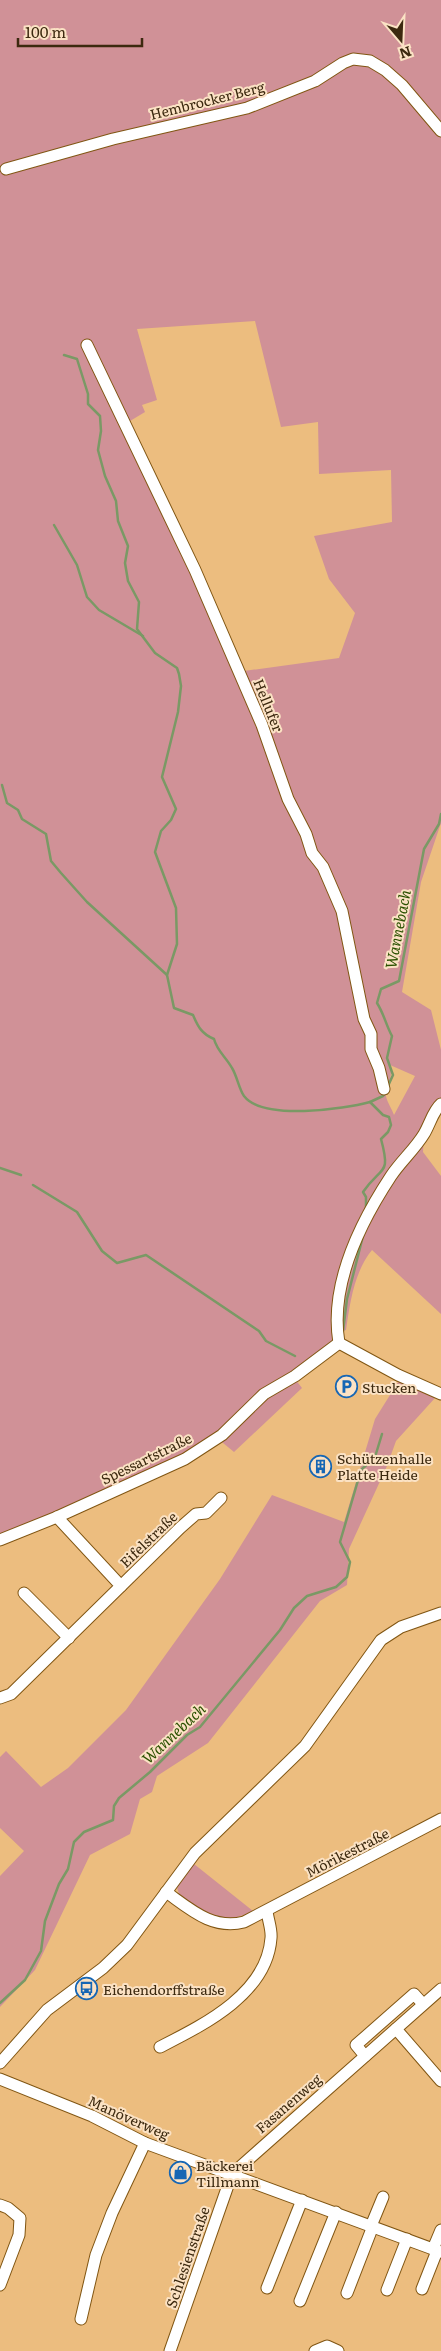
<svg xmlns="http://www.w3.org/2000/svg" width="441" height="2351" viewBox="0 0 441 2351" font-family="Literata,serif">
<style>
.green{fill:#d09197;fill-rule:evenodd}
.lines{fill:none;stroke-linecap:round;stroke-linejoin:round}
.stream{stroke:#7a9965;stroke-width:2.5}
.minor-casing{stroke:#815613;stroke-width:13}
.minor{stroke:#fff;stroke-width:11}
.labels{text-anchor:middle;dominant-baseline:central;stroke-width:4;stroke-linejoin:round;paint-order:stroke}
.street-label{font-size:14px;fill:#3c290f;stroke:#fbe2c4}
.poi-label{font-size:14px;fill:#3c290f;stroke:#fbe2c4;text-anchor:start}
.water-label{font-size:15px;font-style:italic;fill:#2b5100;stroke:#fbe2c4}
</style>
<rect width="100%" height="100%" fill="#ecbd7f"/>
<!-- green -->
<g class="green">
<path d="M0 0H441V823L421 882 402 992 431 1010 441 1050V1104L424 1134 423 1152 441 1176V1314L372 1250C354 1272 350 1303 346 1330L343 1331 339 1343 292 1375 302 1388 234 1452 217 1438 0 1540ZM255 321 281 427 318 422 319 474 391 470 392 522 314 536 329 579 355 613 339 658 244 671 200 570 130 421 145 412 142 405 157 400 137 329ZM390 1065 415 1076 394 1115C392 1109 387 1102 386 1096 384 1086 394 1081 390 1065ZM361 1230 341 1309 342 1280Z"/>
<polygon points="400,1379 429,1392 435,1398 396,1441 387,1466 349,1549 347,1585 320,1601 208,1743 157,1776 152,1792 140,1799 130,1834 90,1855 35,1970 0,2007 0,1876 24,1851 0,1828 0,1757 6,1751 41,1787 68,1768 126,1710 220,1579 272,1495 344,1522 375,1419"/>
<path d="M194 1864 253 1911C224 1924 216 1922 190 1904 183 1899 178 1896 177 1886Z"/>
</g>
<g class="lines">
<!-- stream -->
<g class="stream">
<path d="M64 355 77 359 88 394V404L100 416 101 431 98 450 105 476 116 501 118 521 128 546 125 563 128 581 139 602 137 629 155 653 177 668 179 674 181 686 178 712 162 777 176 809 171 820 161 831 155 852 176 908 177 944 167 975 174 1008 193 1015C198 1027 202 1034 214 1039 217 1051 226 1057 232 1068 237 1076 239 1089 244 1096 263 1121 344 1109 370 1102"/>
<polyline points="54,525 77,565 87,597 99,610 143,636"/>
<polyline points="2,785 7,803 18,810 22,819 46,834 51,861 61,873 87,902 167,975"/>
<path d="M388 1086 393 1075 387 1058 392 1036C386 1025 384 1014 377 1003L381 989 399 981 424 849 439 824 441 814"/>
<polyline points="0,1168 21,1175"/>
<polyline points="33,1185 77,1212 102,1251 117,1263 146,1255 259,1331 266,1341 295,1356"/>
<path d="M366 1208V1197L363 1192C382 1165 391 1176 381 1139L388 1132 391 1125 389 1117 383 1115 370 1102 383 1096 385 1093"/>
<polyline points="343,1331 347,1299 363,1236"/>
<polyline points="0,2003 25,1980 41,1951 45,1921 59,1884 68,1869 74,1842 84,1832 113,1820 114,1806 119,1798 150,1772 187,1735 200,1727 280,1630 294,1608 307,1596 336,1587 347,1577 350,1562 340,1542 361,1470 375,1457 382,1434"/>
</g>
<defs>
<g id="minor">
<polyline points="6,169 113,139 247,108 315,81 343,63 353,59 370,61 385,70 402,85 441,131"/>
<polyline points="87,345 195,570 262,725 288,799 306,834 312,853 323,867 342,911 364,1019 371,1034 371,1049 379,1068 384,1089"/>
<path d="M339 1343C329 1284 360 1223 391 1176 401 1161 415 1149 424 1134 430 1124 433 1111 441 1104"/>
<polyline points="339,1343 398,1375 441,1394"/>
<polyline points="0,1540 57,1517 185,1459 222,1435 264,1394 295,1376 339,1343"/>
<polyline points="121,1586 180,1528 196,1514 206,1513 221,1498"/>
<polyline points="24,1593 69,1638"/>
<polyline points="0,1698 11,1694 121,1586 57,1517"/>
<path d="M166 1892C190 1909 212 1930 244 1922L441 1819"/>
<polyline points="396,2029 441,2081"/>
<path d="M160 2047C203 2025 267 1994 271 1938 272 1930 268 1920 267 1911"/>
<polyline points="365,2056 356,2045 414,1994 423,2004"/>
<polyline points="0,2063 47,2010 103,1968 127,1945 195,1853 305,1746 381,1640 401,1627 441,1613"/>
<polyline points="0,2079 92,2116 145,2143 441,2252"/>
<polyline points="0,2205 8,2208 20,2218 19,2235 0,2285"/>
<polyline points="371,2226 383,2197"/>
<polyline points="433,2249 441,2230"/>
<polyline points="267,2288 302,2200"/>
<polyline points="422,2289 437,2251"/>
<polyline points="387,2290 407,2239"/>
<polyline points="347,2293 373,2226"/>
<polyline points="300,2301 336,2212"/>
<polyline points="81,2319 96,2255 112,2213 145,2143"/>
<polyline points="170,2351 232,2174 441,1989"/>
<polyline points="315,2351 327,2346 338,2351"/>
</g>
</defs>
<!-- minor casing -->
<use href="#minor" class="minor-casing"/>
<!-- minor -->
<use href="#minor" class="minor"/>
</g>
<!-- icons -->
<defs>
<symbol id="parking-ring" viewBox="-11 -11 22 22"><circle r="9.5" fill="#fbe2c4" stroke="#1666b4" stroke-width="1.5"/><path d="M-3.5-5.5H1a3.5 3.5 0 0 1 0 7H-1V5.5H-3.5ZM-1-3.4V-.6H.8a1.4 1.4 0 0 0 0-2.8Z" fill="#1666b4"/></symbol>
<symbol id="building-ring" viewBox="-11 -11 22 22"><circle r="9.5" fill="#fbe2c4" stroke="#1666b4" stroke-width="1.5"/><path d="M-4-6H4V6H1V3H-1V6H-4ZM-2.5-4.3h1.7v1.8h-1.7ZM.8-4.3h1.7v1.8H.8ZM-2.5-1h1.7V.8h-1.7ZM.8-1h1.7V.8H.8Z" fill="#1666b4"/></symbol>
<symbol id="bus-ring" viewBox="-11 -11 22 22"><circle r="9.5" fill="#fbe2c4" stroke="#1666b4" stroke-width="1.5"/><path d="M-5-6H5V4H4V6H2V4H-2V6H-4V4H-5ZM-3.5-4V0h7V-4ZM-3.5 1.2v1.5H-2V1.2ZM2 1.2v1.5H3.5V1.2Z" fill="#1666b4"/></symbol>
<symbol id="shop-ring" viewBox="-11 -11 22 22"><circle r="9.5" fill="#fbe2c4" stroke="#1666b4" stroke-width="1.5"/><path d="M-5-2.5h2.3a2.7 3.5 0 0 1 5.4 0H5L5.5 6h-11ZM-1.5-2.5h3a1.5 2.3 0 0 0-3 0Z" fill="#1666b4"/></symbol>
</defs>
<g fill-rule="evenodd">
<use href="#parking-ring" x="334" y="1374" width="25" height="25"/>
<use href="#building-ring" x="308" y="1454" width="25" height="25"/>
<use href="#bus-ring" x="74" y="1976" width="25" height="25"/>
<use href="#shop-ring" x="168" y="2160" width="25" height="25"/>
</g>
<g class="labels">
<!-- street labels -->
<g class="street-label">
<text transform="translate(207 100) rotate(-14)">Hembrocker Berg</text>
<text transform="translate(269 705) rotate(68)">Hellufer</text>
<text transform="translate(146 1458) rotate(-26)">Spessartstraße</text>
<text transform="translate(148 1539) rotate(-44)">Eifelstraße</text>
<text transform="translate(347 1852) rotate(-27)">Mörikestraße</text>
<text transform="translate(288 2103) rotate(-41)">Fasanenweg</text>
<text transform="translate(129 2117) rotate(24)">Manöverweg</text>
<text transform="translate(187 2257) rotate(-71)">Schlesienstraße</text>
</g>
<!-- poi labels -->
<g class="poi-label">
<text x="362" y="1387">Stucken</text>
<text x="337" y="1458">Schützenhalle<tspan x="337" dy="16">Platte Heide</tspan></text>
<text x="103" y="1989">Eichendorffstraße</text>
<text x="196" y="2165">Bäckerei<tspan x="196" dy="16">Tillmann</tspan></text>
</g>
<!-- water labels -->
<g class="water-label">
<text transform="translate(397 929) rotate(-79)">Wannebach</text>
<text transform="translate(173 1733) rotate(-43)">Wannebach</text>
</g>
</g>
<!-- north arrow -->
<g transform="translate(401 40) rotate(161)" stroke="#fbe2c4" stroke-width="4" paint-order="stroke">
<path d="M0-4L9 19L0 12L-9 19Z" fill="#3c290f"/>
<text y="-8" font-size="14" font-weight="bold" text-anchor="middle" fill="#3c290f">N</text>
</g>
<!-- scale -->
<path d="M18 38v8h124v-8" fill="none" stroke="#3c290f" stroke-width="2.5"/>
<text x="25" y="38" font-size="15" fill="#3c290f" stroke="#fbe2c4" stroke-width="4" paint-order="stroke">100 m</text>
</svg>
